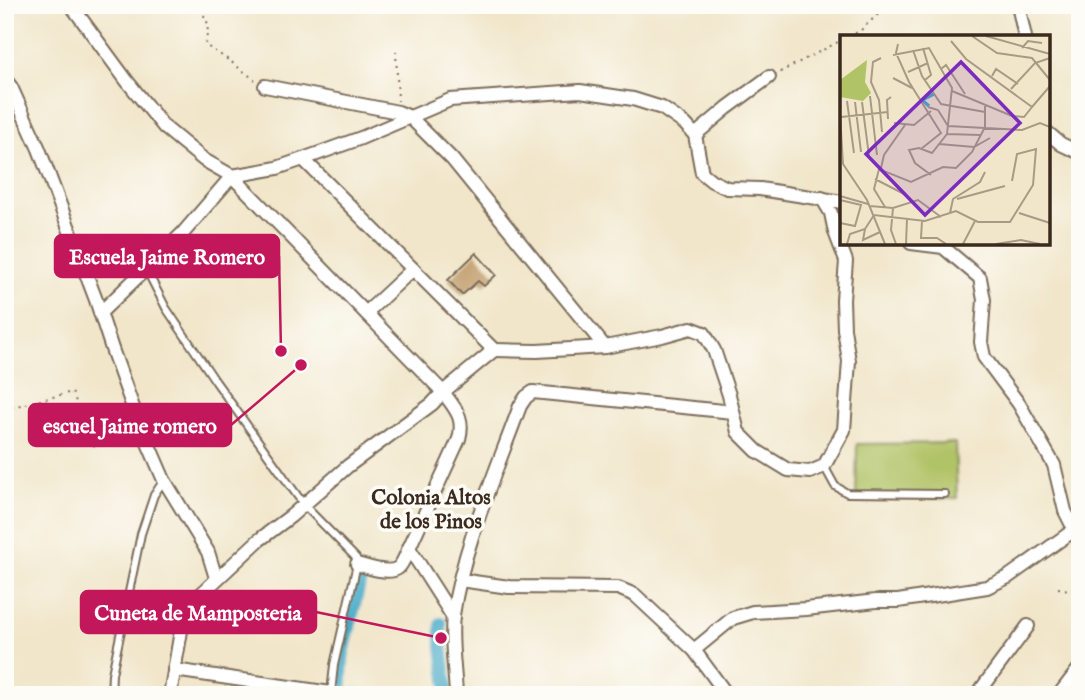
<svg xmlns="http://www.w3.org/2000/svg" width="1085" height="700" viewBox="0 0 1085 700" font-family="'IM FELL English',serif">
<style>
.green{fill:#b0c366;stroke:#767642;stroke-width:2}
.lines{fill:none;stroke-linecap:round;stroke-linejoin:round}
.canal{stroke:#49aac8;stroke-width:12}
.building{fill:#c3a071}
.lane-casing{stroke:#7b6c5a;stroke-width:10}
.street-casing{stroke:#7b6c5a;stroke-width:16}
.path{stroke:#7b6c5a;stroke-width:2;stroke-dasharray:2 5;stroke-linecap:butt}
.lane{stroke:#fff;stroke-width:6}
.street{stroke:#fff;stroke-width:12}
.labels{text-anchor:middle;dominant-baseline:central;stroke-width:7;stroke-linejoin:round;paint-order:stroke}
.neighbourhood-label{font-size:21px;font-weight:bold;fill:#3b2a1e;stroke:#fdfcf7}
.inset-river{fill:none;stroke:#49aac8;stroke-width:3.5}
.inset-road{fill:none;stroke:#a89b85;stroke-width:2}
.view{fill:#7b2cbf;fill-opacity:0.15;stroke:#7b2cbf;stroke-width:3.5}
.inset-edge{fill:none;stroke:#3b2a1e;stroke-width:3.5}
.leader{fill:none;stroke:#c2185b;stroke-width:2.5}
.callout-dot{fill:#c2185b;stroke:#fdfcf7;stroke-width:2.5}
.callout{fill:#c2185b;stroke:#c2185b;stroke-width:2.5}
.callout-label{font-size:21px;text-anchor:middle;font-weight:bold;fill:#fff}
</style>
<rect width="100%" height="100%" fill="#fdfcf7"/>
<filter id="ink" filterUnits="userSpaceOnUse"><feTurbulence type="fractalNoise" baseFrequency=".0143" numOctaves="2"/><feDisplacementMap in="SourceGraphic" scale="14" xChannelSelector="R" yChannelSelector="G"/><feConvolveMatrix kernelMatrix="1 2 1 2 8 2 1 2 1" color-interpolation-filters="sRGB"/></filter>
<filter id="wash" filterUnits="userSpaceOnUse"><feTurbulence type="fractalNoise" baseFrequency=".00686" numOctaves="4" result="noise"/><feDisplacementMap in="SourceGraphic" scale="28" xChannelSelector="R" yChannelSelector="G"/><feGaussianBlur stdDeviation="1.57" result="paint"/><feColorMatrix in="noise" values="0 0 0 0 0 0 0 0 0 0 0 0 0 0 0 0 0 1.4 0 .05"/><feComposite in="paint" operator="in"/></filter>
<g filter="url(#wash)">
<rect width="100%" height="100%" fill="#f1e6ca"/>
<!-- green -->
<polygon class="green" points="955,443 957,498 856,500 857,444"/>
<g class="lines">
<!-- canal -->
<g class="canal">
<polyline points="361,579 343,657 341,693 362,695"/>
<polyline points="441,623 441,638 448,695"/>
</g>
</g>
<g id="blocks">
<!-- building -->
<polygon class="building" points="476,253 496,275 484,286 478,281 462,295 448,280"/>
</g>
</g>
<g filter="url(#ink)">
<use href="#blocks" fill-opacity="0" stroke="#7b6c5a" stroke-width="2"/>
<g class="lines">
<defs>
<g id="lane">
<polyline points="146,269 166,308 216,382 304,505 356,558 357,564 334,665 331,693"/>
<polyline points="824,466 835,486 847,493 945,494"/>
<polyline points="111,695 112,674 141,534 154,495 164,480"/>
</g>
<g id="street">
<path d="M71 5 127 81 164 127 204 160 232 176 443 392C455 409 465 417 459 439L409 548 453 617"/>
<polyline points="1018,5 1025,37"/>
<polyline points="5,79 11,87 39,149 96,300 112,349 135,413 164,480 208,552 216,578"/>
<polyline points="265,86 398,112 410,117 452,159 605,347"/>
<polyline points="1048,133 1061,144 1080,153"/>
<polyline points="695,135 727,108 769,77"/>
<polyline points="911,243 943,247 980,278 984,300 981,342 984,357 1019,404 1054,465 1065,511 1071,523 1080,530"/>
<polyline points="100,313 183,233 232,176 277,168 303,159 361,138 450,100 580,91 633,99 662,108 685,124 695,135 702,173 712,181 727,188 760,189 842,202"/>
<polyline points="366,313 413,269"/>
<polyline points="494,350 537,351 605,347 662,336 691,328 704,333 714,350 729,395 738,432 757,451 788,470 810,472 824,466 844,430 849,361 844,329 843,300 846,261 835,232 831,213 822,198"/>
<path d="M357 564C368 567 388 575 398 568 403 564 406 554 409 548"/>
<polyline points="460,580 509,587 618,588 635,595 694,650 727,695"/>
<polyline points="694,650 733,618 753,612 806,609 876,601 898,601 987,587 1008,577 1077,528"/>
<polyline points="174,670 331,693"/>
<polyline points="170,695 182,625 199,596 259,540 291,516 348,466 432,404 443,392 494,350 303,159"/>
<path d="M456 695C455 669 450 641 453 615 463 546 496 472 520 406L526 397 533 392 733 412"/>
<polyline points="977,695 1028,626"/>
<polyline points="1059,695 1079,669"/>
</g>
</defs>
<!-- lane casing -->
<use href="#lane" class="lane-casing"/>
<!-- street casing -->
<use href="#street" class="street-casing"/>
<!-- path -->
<g class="path">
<path d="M194 5C211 21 209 23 205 45L230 61 255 80"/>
<polyline points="849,37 861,30 888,5"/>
<polyline points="396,51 398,101"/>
<polyline points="780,72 842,40"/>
<polyline points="5,409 72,392 95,447"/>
<polyline points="1058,588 1080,592"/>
</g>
<!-- lane -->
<use href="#lane" class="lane"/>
<!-- street -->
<use href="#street" class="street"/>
</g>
</g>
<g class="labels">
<!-- neighbourhood labels -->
<g class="neighbourhood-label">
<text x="431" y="498">Colonia Altos<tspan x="431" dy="24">de los Pinos</tspan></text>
</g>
</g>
<!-- overview -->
<g transform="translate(840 35)">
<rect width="210" height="210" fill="#f1e6ca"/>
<path d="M27 25 25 47 31 58 23 66 0 62V45Z" fill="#b0c366"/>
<path class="inset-river" d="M89 71 82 65 94 59"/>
<path class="inset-road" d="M132 1 157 18 192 23 210 45M146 1 210 19M111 6 126 24 192 72 184 82 172 81 112 56M58 9 56 18 69 47 101 98 81 114M83 13 91 40 85 45M182 13 188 6 202 8M73 15 82 41 101 69 145 77M53 20 89 13 112 53 107 99 140 100M41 23 33 27 31 47 39 65 42 97M101 34 106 30 125 59M68 37 88 28M152 41 156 34 178 49M53 43 72 53M171 54 195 28 210 23M30 61 37 120M7 66 14 118M15 67 21 117M22 67 29 121M88 72 98 75 108 91 182 95 200 88 210 92M192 72 210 51M0 79 3 129 27 165 45 209M1 82 48 77M48 84 47 65 51 62M54 88 74 90 91 76M99 109 134 112 150 103M41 133 44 120 65 90M91 140 75 128 69 115 79 113 92 118 107 99M35 144 66 160M0 161 28 169M117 164 165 151M0 165 21 170 15 191 0 188M30 171 53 173 78 165 101 182M45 172 34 154 39 134 71 147 103 132 116 133 132 117 145 92V69M53 173 51 195 56 209M110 178 113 164 140 147 145 137M179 178 210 188M82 186 81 203H97L106 209M25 194 23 205 40 197M7 209 10 199 25 194 34 180 85 186 116 176 138 187H170L193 150 196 114 177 119 172 146M66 209 67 184M123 209 135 186M156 209 181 205 200 209"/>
<path class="view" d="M121 27 180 88 85 180 26 119Z"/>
<rect width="210" height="210" class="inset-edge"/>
</g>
<!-- callouts -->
<path class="leader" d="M281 351L279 256M301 365L231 425M441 638L316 612"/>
<g class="callout-dot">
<circle cx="281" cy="351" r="7"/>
<circle cx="301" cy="365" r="7"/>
<circle cx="441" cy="638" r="7"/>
</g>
<g class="callout">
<rect x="55" y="235" width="224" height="42" rx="7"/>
<rect x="29" y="404" width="202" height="42" rx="7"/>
<rect x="81" y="591" width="235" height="42" rx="7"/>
</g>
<g class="callout-label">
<text x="167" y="264">Escuela Jaime Romero</text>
<text x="130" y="433">escuel Jaime romero</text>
<text x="198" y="620">Cuneta de Mamposteria</text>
</g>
<!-- margin -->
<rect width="1085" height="700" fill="none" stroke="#fdfcf7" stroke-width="28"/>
</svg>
